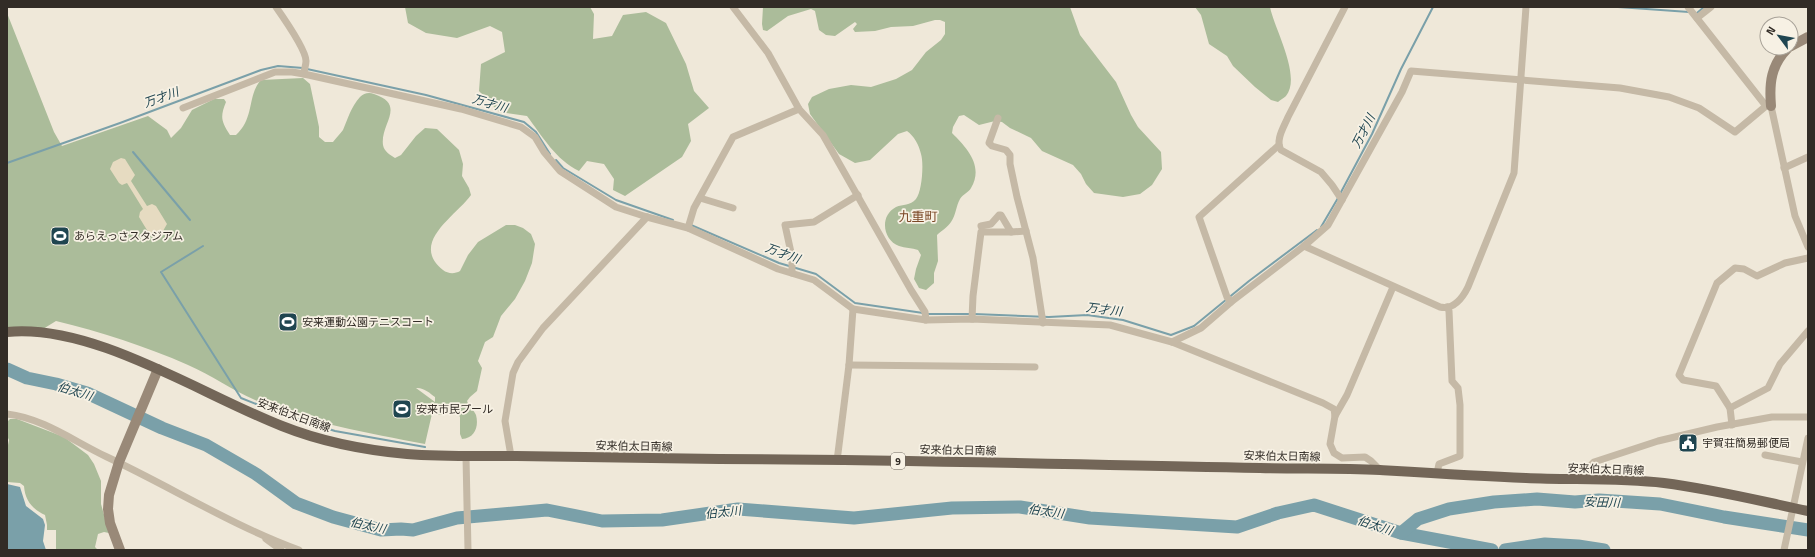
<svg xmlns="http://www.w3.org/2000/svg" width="1815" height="557" viewBox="0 0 1815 557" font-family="'Titillium Web','Noto Sans JP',sans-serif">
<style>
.green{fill:#abbc9a;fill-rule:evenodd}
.plaza{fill:#e6dbc1}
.water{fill:#7aa0a9}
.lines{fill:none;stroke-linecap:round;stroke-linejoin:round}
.stream{stroke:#7aa0a9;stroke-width:2}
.river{stroke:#7aa0a9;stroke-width:13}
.street{stroke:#c5b9a6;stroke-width:7}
.secondary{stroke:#998978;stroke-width:10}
.primary{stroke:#736658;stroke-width:10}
.labels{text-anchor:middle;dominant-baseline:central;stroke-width:3.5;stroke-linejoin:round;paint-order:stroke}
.shield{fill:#f7f1e4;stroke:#6d675f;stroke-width:1}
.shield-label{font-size:10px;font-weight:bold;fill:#322c26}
.poi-label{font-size:11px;fill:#322c26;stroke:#f7f1e4;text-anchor:start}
.street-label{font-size:11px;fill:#322c26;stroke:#f7f1e4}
.water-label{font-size:12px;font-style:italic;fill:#1f4550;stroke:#f7f1e4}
.quarter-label{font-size:13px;fill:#7b4826;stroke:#f7f1e4}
</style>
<rect width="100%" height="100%" fill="#efe8d9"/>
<!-- green -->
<g class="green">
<path d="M405 7H590L594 14 593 39 612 36 623 15 646 12 666 23 686 64 694 91 709 108 688 124 691 141 682 157 625 196 613 190 614 179 604 164 587 161 579 171C556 160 542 136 527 116L499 112 479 91 481 64 505 52 502 32 490 26 457 38 426 33 408 23Z"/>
<path d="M763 7H1070L1080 35 1116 82 1131 115 1138 127 1161 152 1162 169 1152 185 1140 194 1123 197 1094 193 1086 184 1081 174 1073 165 1042 151 1031 138 1010 128 1002 122 995 121 979 125 964 115 959 116 953 127 952 133C967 148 984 166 971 188 969 192 963 194 960 199 956 206 956 215 951 222 948 227 941 231 937 235L938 261 934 273V283L926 290 919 288 914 279 916 269 921 255 918 250C912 248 905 248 899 246 883 240 879 216 896 207 903 204 910 206 916 199 922 192 924 163 921 154 919 145 914 136 907 131L898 134 870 160 855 163 839 154 810 114 808 104 812 97 829 89 851 85 871 87 896 79 912 70 926 52 941 40 945 34V22L940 20H935L913 26 891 27 875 31 855 32 853 29 857 24 855 22 835 36 826 35 819 30 815 11 811 9 788 16 767 31 763 30 762 24Z"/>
<path d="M1195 7H1270C1274 28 1302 76 1286 96 1284 98 1280 100 1278 102L1271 100 1255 87 1233 66 1227 56 1209 44 1201 15Z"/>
<path d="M7 13 54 132 62 146 148 116 167 130 171 138 181 128 192 110 214 99H224L226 102C220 117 221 121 230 135H236C255 118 247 95 261 80L303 78 310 84 319 127V137L325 142H333C336 138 340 134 343 130 348 118 351 107 360 97 364 93 369 92 374 94 407 105 380 124 383 145 384 151 390 155 395 158L401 155 416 136 425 128 437 129 459 150 463 164 462 176 469 188 471 195C456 216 409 243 443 270 448 274 455 274 460 271L468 255 478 242 506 225H515L523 228 531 234 535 244 532 263 525 281 515 299 501 316 493 337 485 342 478 361 482 368 477 391 470 397 467 401C469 407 474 410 476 415 479 426 475 438 462 439L460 434V417L456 411C449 411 444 415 437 415L435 412 434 405 425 444C368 433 309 423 255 400 232 390 211 375 188 365 145 346 101 332 56 321L43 329 8 328ZM416 388C423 387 430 393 435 397V402Z"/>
<path d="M10 419H17L64 437 88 455 94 464 101 481V504L109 533 104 532 98 534 95 547 98 550H56V530H47V525L45 515C32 509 25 500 24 486L20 483 7 482V450L9 440 7 436V422Z"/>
</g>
<!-- plaza -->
<polygon class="plaza" points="121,158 125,159 135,175 131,181 147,206 152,204 156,206 167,224 163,231 164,233 160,236 159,233 155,235 150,235 139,217 140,212 143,209 127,183 122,185 119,183 110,169 113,162"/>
<!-- water -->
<polygon class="water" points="7,484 20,487 26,506 43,519 45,525 43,541 46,550 7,550"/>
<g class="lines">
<!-- stream -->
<g class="stream">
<polyline points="1618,7 1689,12"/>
<polyline points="1697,13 1704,7"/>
<polyline points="307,69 426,95 524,122 536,132 550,154"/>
<polyline points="133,152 190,220"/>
<polyline points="556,160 563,168 616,200 673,220"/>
<polyline points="7,163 120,123 261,70 278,66 303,68"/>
<polyline points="1340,194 1372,134 1401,69 1433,7"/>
<polyline points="691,225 779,263 816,274 855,303 923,313"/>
<polyline points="1321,227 1338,198"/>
<polyline points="203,246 161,272 241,398 281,414 335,431 425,447"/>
<polyline points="928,314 974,314 1049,317 1087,315 1123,320 1171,335 1194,326 1249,281 1317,230"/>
</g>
<!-- river -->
<g class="river">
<polyline points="7,369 27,378 56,384 87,393 162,428 206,445 256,474 296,503 333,517 381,530 401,529 413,530 457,518 547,510 602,521 662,520 738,509 854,518 952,508 1020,507 1090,518 1237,527 1278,513 1314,505 1401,533 1492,550"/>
<polyline points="1401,533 1418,519 1449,509 1494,502 1537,499 1575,502 1599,500 1660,504 1724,517 1808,530"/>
<polyline points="1505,550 1545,544 1578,546 1604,550"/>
</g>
<!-- street -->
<g class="street">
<path d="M276 7C283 17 306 50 306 61 306 65 304 70 304 74"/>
<polyline points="733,7 768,53 799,109 823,135 911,290 925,312 926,320"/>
<polyline points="1688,7 1766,106"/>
<polyline points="1697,18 1711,7"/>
<polyline points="183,108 275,72 292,72 304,74 461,109 521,127 535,137 544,152 560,171 616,207 647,217 688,228 778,269 814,280 853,309 926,320 972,319 1110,325 1172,342 1323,403 1334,409 1335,416"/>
<polyline points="998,118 989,143 992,146 1006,150 1010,155 1010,164 1017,197 1033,258 1043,323"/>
<polyline points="1784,168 1808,157"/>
<polyline points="700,198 733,208"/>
<path d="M1342 200 1332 185 1321 172 1281 150C1275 140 1284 127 1288 117L1345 7"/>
<polyline points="981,226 991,224 999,215 1001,215 1011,232 1026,231"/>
<polyline points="688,228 694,208 733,137 799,109"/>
<path d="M1304 246 1440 307C1453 310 1462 299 1468 287L1514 173 1526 7"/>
<polyline points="792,273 792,257 785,225 814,222 858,195"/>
<polyline points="1231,302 1227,297 1199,217 1279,145"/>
<polyline points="972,319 973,296 981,232 1011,232"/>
<polyline points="1172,342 1201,328 1231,302 1304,246 1328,225 1402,92 1411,71 1620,88 1669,97 1699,108 1735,132 1766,106 1771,106 1795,216 1808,247"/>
<polyline points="849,365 1035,367"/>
<polyline points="1730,408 1768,388 1780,364 1808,331"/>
<path d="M7 414C43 418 75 442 107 457 171 487 233 526 299 550"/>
<polyline points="1732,425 1730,408 1716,386 1683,380 1679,375 1717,283 1735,268 1744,269 1757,276 1785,263 1808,258"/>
<polyline points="1765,455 1802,462"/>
<polyline points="511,456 505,421 513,373 518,362 543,328 647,217"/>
<polyline points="466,457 468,550"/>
<polyline points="837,461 849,365 853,309"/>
<polyline points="1380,470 1371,461 1365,457 1342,458 1334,453 1330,444 1335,416 1347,395 1393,287"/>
<polyline points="1437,473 1439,464 1460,456 1460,405 1458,388 1452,381 1449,311 1447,307"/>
<polyline points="1583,480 1587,469 1594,462 1658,441 1717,427 1772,417 1808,417"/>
<polyline points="266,539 281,550"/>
<polyline points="1784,550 1808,438"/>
</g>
<!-- secondary -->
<g class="secondary">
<polyline points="1791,46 1808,37"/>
<path d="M1771 106C1769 83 1771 65 1788 48"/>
<polyline points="120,550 110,523 108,509 109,495 119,462 158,369"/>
</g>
<!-- primary -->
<path class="primary" d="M7 332C93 323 202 395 282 426 322 442 364 450 407 454 444 457 480 456 517 456 584 457 652 458 719 459 899 459 1080 465 1260 468 1300 469 1340 468 1380 470 1429 473 1477 476 1526 478 1572 480 1618 478 1664 483 1712 489 1760 501 1808 511"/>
</g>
<!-- icons -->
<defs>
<symbol id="stadium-square" viewBox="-11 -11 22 22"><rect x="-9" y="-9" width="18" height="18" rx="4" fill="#1f4550" stroke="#f7f1e4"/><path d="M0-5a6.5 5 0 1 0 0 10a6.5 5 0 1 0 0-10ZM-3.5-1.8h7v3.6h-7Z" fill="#fff"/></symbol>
<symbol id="civic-square" viewBox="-11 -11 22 22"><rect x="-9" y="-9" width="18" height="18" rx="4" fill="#1f4550" stroke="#f7f1e4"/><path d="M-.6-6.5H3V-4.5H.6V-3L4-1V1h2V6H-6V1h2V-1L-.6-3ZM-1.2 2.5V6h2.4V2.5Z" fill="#fff"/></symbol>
</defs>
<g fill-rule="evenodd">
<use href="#stadium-square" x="49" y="225" width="22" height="22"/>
<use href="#stadium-square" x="277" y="311" width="22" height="22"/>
<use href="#stadium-square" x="391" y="398" width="22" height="22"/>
<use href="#civic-square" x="1677" y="432" width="22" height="22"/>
</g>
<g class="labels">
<!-- shield labels -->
<rect class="shield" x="891" y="453" width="14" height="16" rx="3"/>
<g class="shield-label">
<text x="898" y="461">9</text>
</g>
<!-- poi labels -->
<g class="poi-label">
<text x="74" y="236">あらえっさスタジアム</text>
<text x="302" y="322">安来運動公園テニスコート</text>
<text x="416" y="409">安来市民プール</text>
<text x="1702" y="443">宇賀荘簡易郵便局</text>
</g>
<!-- street labels -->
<g class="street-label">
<text transform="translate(294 415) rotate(20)">安来伯太日南線</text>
<text transform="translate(634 446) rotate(1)">安来伯太日南線</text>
<text transform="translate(958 450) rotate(1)">安来伯太日南線</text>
<text transform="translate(1282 456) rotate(1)">安来伯太日南線</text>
<text transform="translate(1606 469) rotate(2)">安来伯太日南線</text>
</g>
<!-- water labels -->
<g class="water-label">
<text transform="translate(161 97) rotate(-20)">万才川</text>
<text transform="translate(490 103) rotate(16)">万才川</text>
<text transform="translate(1363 131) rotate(-63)">万才川</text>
<text transform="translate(783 253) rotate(20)">万才川</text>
<text transform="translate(1104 309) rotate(7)">万才川</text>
<text transform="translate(75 391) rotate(17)">伯太川</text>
<text transform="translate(1602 502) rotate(2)">安田川</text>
<text transform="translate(1046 511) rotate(8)">伯太川</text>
<text transform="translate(723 512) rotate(-6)">伯太川</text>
<text transform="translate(368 525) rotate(12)">伯太川</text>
<text transform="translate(1375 525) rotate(18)">伯太川</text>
</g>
<!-- quarter labels -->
<g class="quarter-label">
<text x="918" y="216">九重町</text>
</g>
</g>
<!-- border -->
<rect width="1815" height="557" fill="none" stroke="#322c26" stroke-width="16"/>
<!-- north arrow -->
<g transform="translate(1779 36) rotate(302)"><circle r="19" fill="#f7f1e4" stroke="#a8a298"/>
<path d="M0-3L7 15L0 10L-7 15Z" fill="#1f4550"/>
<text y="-6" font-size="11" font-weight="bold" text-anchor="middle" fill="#322c26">N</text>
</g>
</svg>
